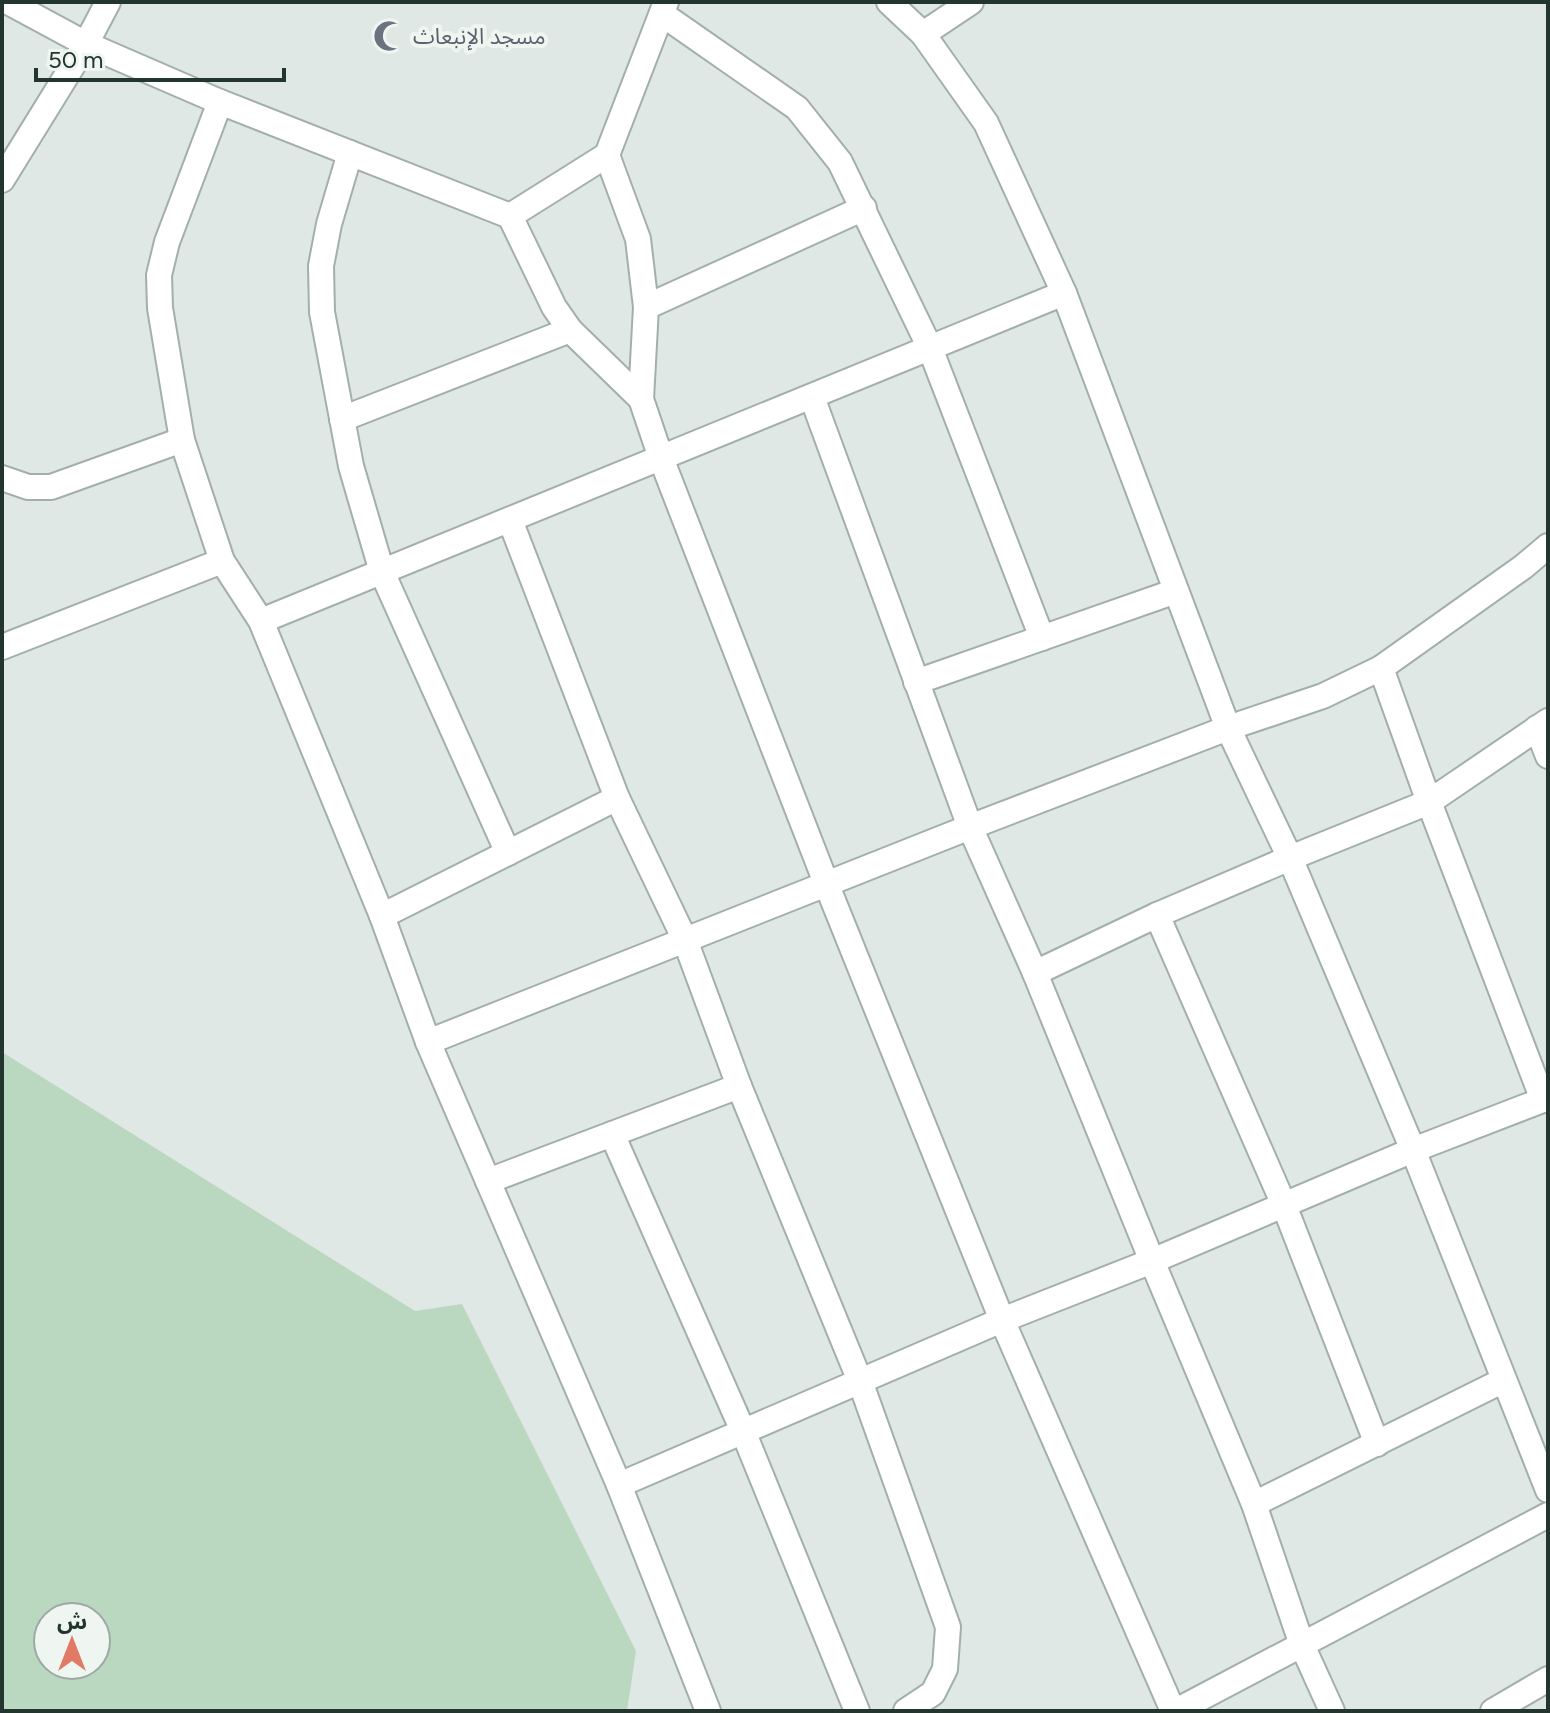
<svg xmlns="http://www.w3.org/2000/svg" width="1550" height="1713" viewBox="0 0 1550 1713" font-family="Figtree,'Noto Sans Arabic',sans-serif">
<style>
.green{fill:#bad7c0;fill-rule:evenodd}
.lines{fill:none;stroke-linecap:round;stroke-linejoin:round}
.minor-casing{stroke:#a3afaa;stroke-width:28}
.minor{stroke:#fff;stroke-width:24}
.labels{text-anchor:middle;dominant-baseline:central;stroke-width:8;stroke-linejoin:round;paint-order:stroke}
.worship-label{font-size:22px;fill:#5b616d;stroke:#eff6f2;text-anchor:start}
</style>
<rect width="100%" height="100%" fill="#dfe8e4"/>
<!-- green -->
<path class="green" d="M2 1052 415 1311 462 1304 636 1651 627 1711H7L2 1707ZM48 1617H96V1665H48Z"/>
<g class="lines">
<defs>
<g id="minor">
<polyline points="8,2 86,44 108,2"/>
<polyline points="889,2 923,34 986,123 1064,293 1228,728 1290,858 1413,1150 1548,1490"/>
<polyline points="662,14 797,108 840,162 930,348 1042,638"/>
<polyline points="923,34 971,2"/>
<polyline points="220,102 167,242 159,275 160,308 182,440 222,561 261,621 382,916 428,1042 619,1485 708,1711"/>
<polyline points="350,153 329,224 321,266 322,312 351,466 382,572 508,853"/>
<polyline points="607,155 638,239 646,307 641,399 661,458 826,883 1002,1320 1173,1711"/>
<polyline points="2,180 86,44 220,102 510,216 607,155 666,2"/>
<polyline points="510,216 554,307 570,330 641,399"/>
<polyline points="646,307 864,208"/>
<polyline points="812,397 970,827 1035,973"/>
<polyline points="342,419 570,330"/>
<polyline points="2,478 28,487 51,487 182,440"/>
<polyline points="261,621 1064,293"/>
<polyline points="2,647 222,561"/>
<polyline points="1381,668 1429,802 1543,1100"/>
<polyline points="916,682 1176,591"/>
<polyline points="1537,728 1548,756"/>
<polyline points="617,798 685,940 739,1086"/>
<polyline points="1157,915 1284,1205 1377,1444"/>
<polyline points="382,916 617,798 510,520"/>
<polyline points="428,1042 970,827 1228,728 1323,696 1381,668 1523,567 1548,546"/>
<polyline points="612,1134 743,1431 857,1711"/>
<polyline points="488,1181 739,1086 860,1381 948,1627 945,1669 933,1693 906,1711"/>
<polyline points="1504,1380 1254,1504 1152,1261 1035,973 1157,915 1290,858 1429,802 1548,721"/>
<polyline points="619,1485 1002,1320 1152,1261 1413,1150 1548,1098"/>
<polyline points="1254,1504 1302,1645 1332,1711"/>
<polyline points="1176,1711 1548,1515"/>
<polyline points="1493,1711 1548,1679"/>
</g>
</defs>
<!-- minor casing -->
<use href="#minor" class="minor-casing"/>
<!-- minor -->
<use href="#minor" class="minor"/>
</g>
<!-- icons -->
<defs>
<symbol id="mosque-bare" viewBox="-9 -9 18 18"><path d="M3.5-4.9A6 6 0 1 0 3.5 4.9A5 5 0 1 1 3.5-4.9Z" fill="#6b7280" stroke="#eff6f2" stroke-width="2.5" paint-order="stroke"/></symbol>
</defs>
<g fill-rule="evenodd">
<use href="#mosque-bare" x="367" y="14" width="44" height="44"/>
</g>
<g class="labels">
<!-- worship labels -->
<g class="worship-label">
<text x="413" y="36">مسجد الإنبعاث</text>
</g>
</g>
<!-- border -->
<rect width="1550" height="1713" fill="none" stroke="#22362f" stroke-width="8"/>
<!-- north arrow -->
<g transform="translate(72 1641)"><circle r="38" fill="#eff6f2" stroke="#9da9a4" stroke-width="2"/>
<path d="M0-6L14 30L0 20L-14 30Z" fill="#e17a65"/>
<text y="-12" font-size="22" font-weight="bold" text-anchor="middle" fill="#22362f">ش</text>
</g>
<!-- scale -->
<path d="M36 68v12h248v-12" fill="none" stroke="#22362f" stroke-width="4"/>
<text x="48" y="68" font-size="24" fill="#22362f" stroke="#eff6f2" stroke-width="6" paint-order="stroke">50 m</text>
</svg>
